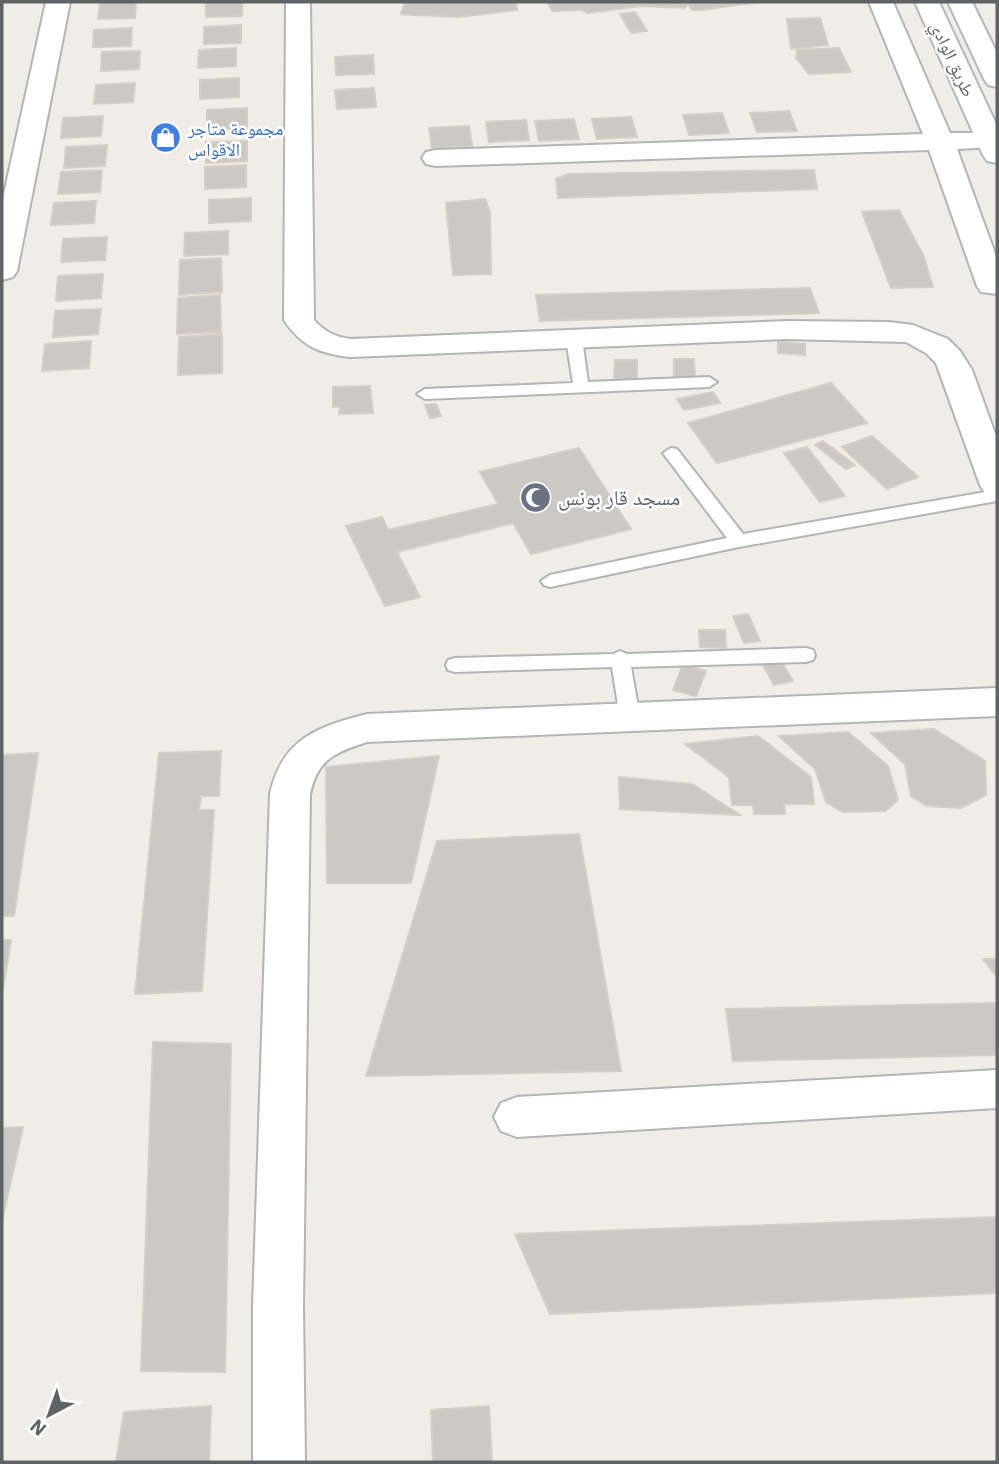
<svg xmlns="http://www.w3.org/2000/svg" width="999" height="1464" viewBox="0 0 999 1464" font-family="'IBM Plex Sans','Noto Naskh Arabic',sans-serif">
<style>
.building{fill:#ccc8c4;stroke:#d4cec5;stroke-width:2}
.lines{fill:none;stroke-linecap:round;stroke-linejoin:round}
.service-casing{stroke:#b2b5b8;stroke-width:4}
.minor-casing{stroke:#b2b5b8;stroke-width:4}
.secondary-casing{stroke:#b3b7bb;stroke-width:4}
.service{fill:#fff;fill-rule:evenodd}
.minor{fill:#fff;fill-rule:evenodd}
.secondary{fill:#fff;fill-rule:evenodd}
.labels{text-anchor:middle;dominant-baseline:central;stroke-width:5;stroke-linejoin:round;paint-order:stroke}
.far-street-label{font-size:18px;fill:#5e6366;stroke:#fff}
.far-shop-label{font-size:18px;fill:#366cbe;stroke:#fff;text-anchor:start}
.worship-label{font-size:21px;fill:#5b616d;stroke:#fff;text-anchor:start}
</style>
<rect width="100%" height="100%" fill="#f0ede7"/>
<!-- building -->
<g class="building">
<polygon points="100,2 136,2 135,18 98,19"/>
<polygon points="206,2 242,2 242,16 206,17"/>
<polygon points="405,2 516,2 517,10 459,17 415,15 401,14"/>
<polygon points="548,2 759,2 701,10 692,10 688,4 685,8 641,6 588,13 582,10 552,11"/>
<polygon points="635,12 647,31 631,33 620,14"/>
<polygon points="820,18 828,45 791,49 787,19"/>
<polygon points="241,25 241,43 204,44 204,27"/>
<polygon points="132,28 131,46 93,47 94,30"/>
<polygon points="236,48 236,66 198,68 199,50"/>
<polygon points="839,48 851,72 809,74 796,58 797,50"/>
<polygon points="140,51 139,69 101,71 102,52"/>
<polygon points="373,55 374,74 336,75 335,57"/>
<polygon points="239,78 239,97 200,99 200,80"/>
<polygon points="135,83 133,102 94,104 96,85"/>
<polygon points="374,88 376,107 337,109 335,90"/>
<polygon points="247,108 247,128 207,130 207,110"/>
<polygon points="789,111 797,131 757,132 750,113"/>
<polygon points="722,113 729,133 689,135 683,115"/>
<polygon points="103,116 101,136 61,138 63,118"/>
<polygon points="631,117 637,137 597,139 592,119"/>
<polygon points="574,119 579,139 539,141 535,121"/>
<polygon points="526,120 529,140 489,142 486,122"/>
<polygon points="469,126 472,146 432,148 429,128"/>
<polygon points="247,141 247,161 206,163 206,142"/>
<polygon points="107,145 105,166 64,168 66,147"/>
<polygon points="246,165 246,187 205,189 205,167"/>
<polygon points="102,170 100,192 58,194 61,172"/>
<polygon points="814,170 817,189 558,198 556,179 569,174"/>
<polygon points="251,198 251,221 209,223 209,200"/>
<polygon points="485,199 490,212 491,274 453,275 446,203"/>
<polygon points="96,201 94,223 51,225 54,203"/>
<polygon points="899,210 923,255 933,287 891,288 862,212"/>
<polygon points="228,231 228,254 184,256 185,233"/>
<polygon points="107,237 105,260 61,262 63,239"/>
<polygon points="221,258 222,292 179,295 180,260"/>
<polygon points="103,274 101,298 56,301 58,276"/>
<polygon points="810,288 819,313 540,321 536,295"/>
<polygon points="220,295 221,332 177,334 178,298"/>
<polygon points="101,309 98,334 53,337 55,311"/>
<polygon points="222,334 222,373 178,375 179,337"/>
<polygon points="91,341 89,368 42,371 45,344"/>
<polygon points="778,342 805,344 805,355 778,353"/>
<polygon points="674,359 694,359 695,380 674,379"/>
<polygon points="615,360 637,360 637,382 614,381"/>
<polygon points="831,383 867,423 717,463 688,423"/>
<polygon points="370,386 373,413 339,414 340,406 333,407 333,387"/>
<polygon points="713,392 720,403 684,410 677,399"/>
<polygon points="436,404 441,416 430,418 425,405"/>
<polygon points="872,436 918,477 887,489 842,447"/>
<polygon points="823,441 855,465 846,469 815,445"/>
<polygon points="807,447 845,496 820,502 784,453"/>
<polygon points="579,448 631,529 531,554 513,523 397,552 420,597 385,606 346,526 382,517 388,530 498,504 480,472"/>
<polygon points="748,614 760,641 744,643 733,616"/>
<polygon points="699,630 725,630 726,648 700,647"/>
<polygon points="781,661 793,681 774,685 763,665"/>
<polygon points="683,665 706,671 696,696 673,690"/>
<polygon points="934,729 985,761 986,795 961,808 927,806 911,796 905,764 871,733"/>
<polygon points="848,732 888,766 898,800 885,811 843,812 826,802 815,769 779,736"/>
<polygon points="758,736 811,777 814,804 784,804 785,814 754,814 753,805 732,805 729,777 685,744"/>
<polygon points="221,751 219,796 201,796 199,810 214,810 202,991 135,994 159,753"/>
<polygon points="38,753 14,916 2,916 2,755"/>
<polygon points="439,756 411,883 327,883 326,767"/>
<polygon points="619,777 692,784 740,815 620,809"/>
<polygon points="579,834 621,1071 366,1076 437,841"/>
<polygon points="2,940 11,940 2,995"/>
<polygon points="983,959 997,959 997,977"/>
<polygon points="997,1003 997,1055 733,1061 726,1009"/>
<polygon points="153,1042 231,1044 225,1372 141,1371"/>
<polygon points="23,1127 2,1221 2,1128"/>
<polygon points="997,1217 997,1293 550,1314 515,1234"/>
<polygon points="211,1406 209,1462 116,1462 124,1412"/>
<polygon points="489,1406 492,1462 433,1462 431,1410"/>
</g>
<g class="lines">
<defs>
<g id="service">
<polygon points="574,334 582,339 588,382 709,377 717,382 709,387 425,399 417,394 425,389 573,383 566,339"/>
<polygon points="671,448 677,449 743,534 997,490 997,501 739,547 550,587 544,585 541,581 550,575 727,538 663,453"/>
<polygon points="806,648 813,650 815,655 813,660 806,662 631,667 640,718 637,723 623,723 620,718 612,667 455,672 448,670 446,665 448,660 455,658 613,654 620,651 627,654"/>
</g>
<g id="minor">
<polygon points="46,2 70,2 17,271 13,277 2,280 2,203"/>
<path d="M286 2H310L314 320C325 332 335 337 351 339L787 321 889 322 913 325 948 339 960 351 972 370 997 439V496L985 493 980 485 936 363 926 353 906 342 787 339 351 357C320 354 301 346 284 320Z"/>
<polygon points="869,2 893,2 950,133 997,133 997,147 957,149 997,259 997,294 981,292 977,286 929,150 436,166 426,164 422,158 426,152 436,150 923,134"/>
<path d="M997 688V716L367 742C335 752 317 760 310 794L303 1306 305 1462H253V1306L270 794C282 739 317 727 367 714Z"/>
<polygon points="997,1070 997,1108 517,1137 501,1131 494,1117 501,1103 517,1097"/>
</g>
<g id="secondary">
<polygon points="915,2 939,2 997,126 997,163 987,161 983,155"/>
<polygon points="948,2 972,2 997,53 997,87 988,85 984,79"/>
</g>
</defs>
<!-- service casing -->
<use href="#service" class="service-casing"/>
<!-- minor casing -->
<use href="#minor" class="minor-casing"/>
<!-- secondary casing -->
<use href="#secondary" class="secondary-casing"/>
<!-- service -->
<use href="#service" class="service"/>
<!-- minor -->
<use href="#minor" class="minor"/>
<!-- secondary -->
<use href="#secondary" class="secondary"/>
</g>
<!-- icons -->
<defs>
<symbol id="shop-disc" viewBox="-11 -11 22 22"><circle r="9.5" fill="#3f7fe0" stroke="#fff"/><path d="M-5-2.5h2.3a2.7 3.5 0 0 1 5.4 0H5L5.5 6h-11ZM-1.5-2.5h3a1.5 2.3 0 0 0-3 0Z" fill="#fff"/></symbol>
<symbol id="mosque-disc" viewBox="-11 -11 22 22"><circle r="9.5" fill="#6b7280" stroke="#fff"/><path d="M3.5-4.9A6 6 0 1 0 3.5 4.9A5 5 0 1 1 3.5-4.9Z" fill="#fff"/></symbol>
</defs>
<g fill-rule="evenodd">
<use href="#shop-disc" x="148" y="120" width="35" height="35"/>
<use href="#mosque-disc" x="518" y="480" width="35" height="35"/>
</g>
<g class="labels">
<!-- far-street labels -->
<g class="far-street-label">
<text transform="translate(953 59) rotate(65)">طريق الوادي</text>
</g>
<!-- far-shop labels -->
<g class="far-shop-label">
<text x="188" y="128">مجموعة متاجر<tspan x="188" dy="21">الاقواس</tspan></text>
</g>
<!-- worship labels -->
<g class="worship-label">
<text x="558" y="497">مسجد قار بونس</text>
</g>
</g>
<!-- border -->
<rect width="999" height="1464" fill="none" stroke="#5e6366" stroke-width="7"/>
<!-- north arrow -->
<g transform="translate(49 1415) rotate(221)" stroke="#ffffff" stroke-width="5" paint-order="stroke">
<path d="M0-5L12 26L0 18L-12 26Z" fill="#5e6366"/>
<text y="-10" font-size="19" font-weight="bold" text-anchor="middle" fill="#5e6366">N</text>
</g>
</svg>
